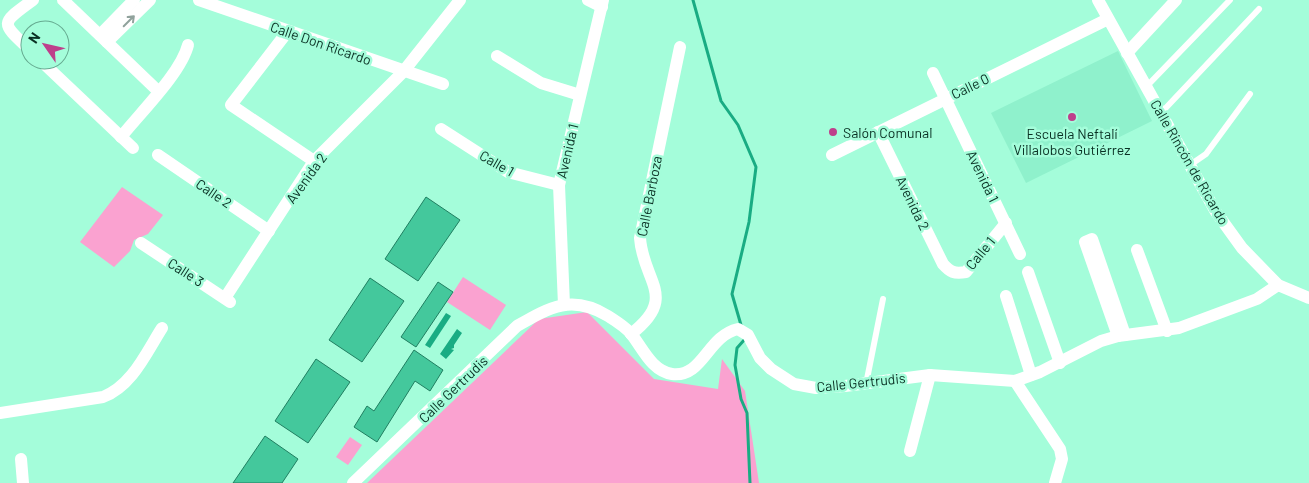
<svg xmlns="http://www.w3.org/2000/svg" width="1309" height="483" viewBox="0 0 1309 483" font-family="Barlow,sans-serif">
<style>
.built{fill:#8ff1cc}
.green{fill:#faa2d0}
.water{fill:#19ac83}
.lines{fill:none;stroke-linecap:round;stroke-linejoin:round}
.stream{stroke:#19ac83;stroke-width:3}
.building{fill:#44c89c;stroke:#207f61}
.lane{stroke:#fff;stroke-width:6}
.street{stroke:#fff;stroke-width:12}
.oneway{stroke:#90a29c}
.poi-dot{fill:#be3f8b;stroke:#a4fdda;stroke-width:2}
.labels{text-anchor:middle;dominant-baseline:central;stroke-width:5;stroke-linejoin:round;paint-order:stroke}
.street-label{font-size:14px;fill:#093023;stroke:#a4fdda}
.poi-label{font-size:14px;fill:#093023;stroke:#a4fdda;text-anchor:start}
</style>
<rect width="100%" height="100%" fill="#a4fdda"/>
<!-- built -->
<polygon class="built" points="1118,51 1152,121 1026,183 991,113"/>
<!-- green -->
<g class="green">
<polygon points="122,187 163,215 148,234 134,240 130,251 114,267 80,242"/>
<polygon points="463,277 506,305 490,330 447,302"/>
<polygon points="587,312 654,379 718,389 722,359 745,391 759,483 367,483 539,319"/>
<polygon points="350,437 362,445 348,465 336,457"/>
</g>
<!-- water -->
<g class="water">
<polygon points="446,313 451,316 430,348 425,345"/>
<polygon points="457,329 462,333 454,345 454,348 451,349 454,350 446,359 440,354"/>
</g>
<g class="lines">
<!-- stream -->
<g class="stream">
<polyline points="693,0 721,101 738,125 756,167 749,222 732,294 741,325"/>
<polyline points="745,339 737,348 735,365 741,399 747,413 750,483"/>
</g>
</g>
<!-- building -->
<g class="building">
<polygon points="426,197 460,220 418,281 385,259"/>
<polygon points="370,278 404,301 362,362 329,340"/>
<polygon points="438,282 453,292 416,347 401,337"/>
<polygon points="414,350 443,370 430,391 415,381 377,442 354,427 367,406 374,411"/>
<polygon points="316,359 350,382 308,443 275,421"/>
<polygon points="265,436 298,459 282,483 233,483"/>
</g>
<g class="lines">
<!-- lane -->
<g class="lane">
<polyline points="1147,86 1230,0"/>
<polyline points="1161,113 1259,9"/>
<polyline points="1190,165 1206,154 1250,94"/>
<polyline points="866,384 883,299"/>
</g>
<!-- street -->
<g class="street">
<polyline points="63,0 158,91"/>
<polyline points="199,0 443,84"/>
<polyline points="588,0 602,7"/>
<polyline points="1098,0 1216,212 1242,248 1278,285 1309,298"/>
<polyline points="288,31 231,105 314,161"/>
<polyline points="100,35 134,0"/>
<polyline points="107,42 150,0"/>
<path d="M30 50C0 22 0 24 33 0"/>
<polyline points="1127,53 1176,0"/>
<polyline points="497,56 541,83 580,95"/>
<polyline points="40,60 133,148"/>
<polyline points="933,73 1020,254"/>
<polyline points="441,129 508,172 559,185"/>
<path d="M878 132 943 264C950 272 954 274 966 272L1006 223"/>
<path d="M121 137C140 113 181 73 188 45"/>
<polyline points="158,155 269,231"/>
<polyline points="832,155 1108,19"/>
<polyline points="141,243 230,302"/>
<polyline points="1137,250 1167,331"/>
<polyline points="1028,272 1060,363"/>
<polyline points="1006,296 1031,375"/>
<polyline points="225,298 314,161 403,72 460,0"/>
<polyline points="564,305 559,185 603,0"/>
<path d="M631 334C679 297 643 282 640 238L680 47"/>
<polyline points="1118,336 1085,242 1092,239 1125,335"/>
<polyline points="1015,381 1060,449 1062,459 1055,483"/>
<path d="M0 413 103 397C132 386 146 353 162 328"/>
<polyline points="910,451 930,375"/>
<polyline points="21,459 23,483"/>
<path d="M353 483 517 326C550 307 572 294 608 316 616 321 627 328 632 335 643 349 652 371 672 374 703 378 707 336 738 329L748 335 760 358 771 369 794 384 816 388 845 386 930 375 1015 381 1040 372 1101 341 1118 336 1179 328 1257 299 1278 285"/>
</g>
</g>
<!-- one-way arrows -->
<defs><path id="oneway-shaft" d="M-6 0H5M1.5-3L5.5 0L1.5 3" fill="none" stroke-width="1.6" stroke-linecap="round" stroke-linejoin="round" transform="scale(1.25)"/></defs>
<use class="oneway" href="#oneway-shaft" transform="translate(129 21) rotate(-45)"/>
<!-- markers -->
<g class="poi-dot">
<circle cx="1072" cy="117" r="5"/>
<circle cx="833" cy="132" r="5"/>
</g>
<g class="labels">
<!-- street labels -->
<g class="street-label">
<text transform="translate(321 43) rotate(19)">Calle Don Ricardo</text>
<text transform="translate(970 86) rotate(-26)">Calle 0</text>
<text transform="translate(567 151) rotate(-77)">Avenida 1</text>
<text transform="translate(1190 162) rotate(60)">Calle Rincón de Ricardo</text>
<text transform="translate(497 163) rotate(30)">Calle 1</text>
<text transform="translate(983 176) rotate(64)">Avenida 1</text>
<text transform="translate(306 178) rotate(-54)">Avenida 2</text>
<text transform="translate(214 193) rotate(34)">Calle 2</text>
<text transform="translate(649 196) rotate(-79)">Calle Barboza</text>
<text transform="translate(913 203) rotate(64)">Avenida 2</text>
<text transform="translate(980 253) rotate(-51)">Calle 1</text>
<text transform="translate(186 272) rotate(33)">Calle 3</text>
<text transform="translate(861 382) rotate(-6)">Calle Gertrudis</text>
<text transform="translate(453 389) rotate(-44)">Calle Gertrudis</text>
</g>
<!-- poi labels -->
<g class="poi-label">
<text x="843" y="132">Salón Comunal</text>
<text x="1072" y="133" text-anchor="middle">Escuela Neftalí<tspan x="1072" dy="16">Villalobos Gutiérrez</tspan></text>
</g>
</g>
<!-- north arrow -->
<g transform="translate(45 45) rotate(304)"><circle r="24" fill="#a4fdda" stroke="#66ab91"/>
<path d="M0-4L9 19L0 12L-9 19Z" fill="#be3f8b"/>
<text y="-8" font-size="14" font-weight="bold" text-anchor="middle" fill="#093023">N</text>
</g>
</svg>
